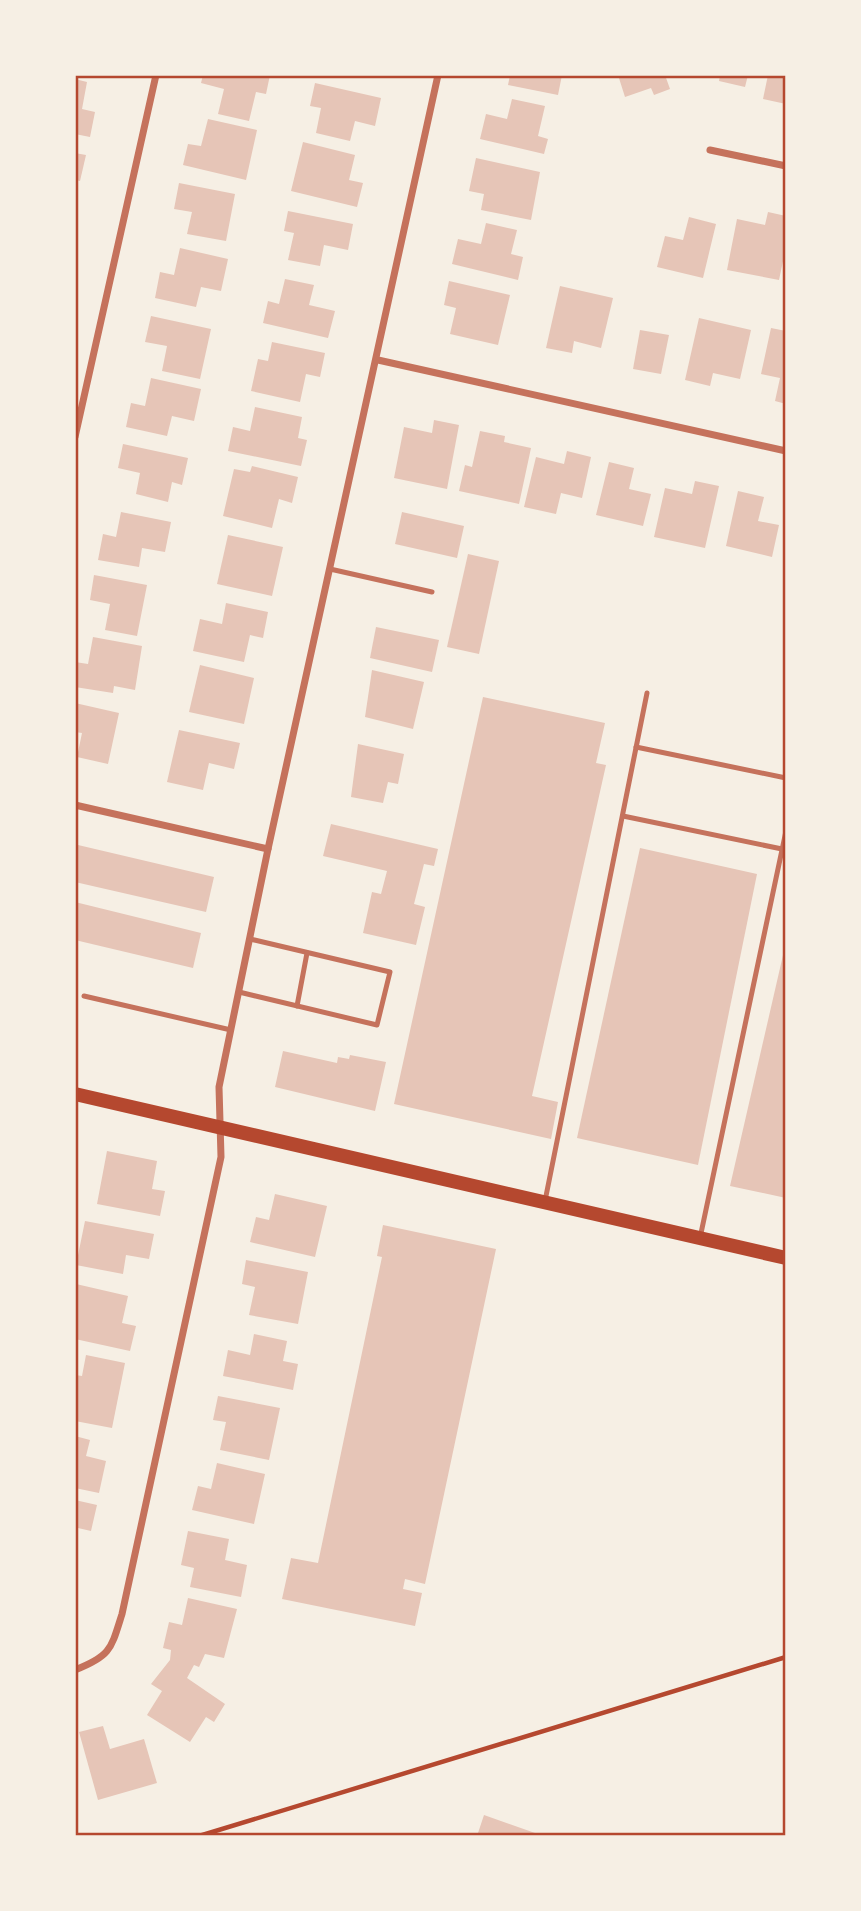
<svg xmlns="http://www.w3.org/2000/svg" width="861" height="1911" viewBox="0 0 861 1911" font-family="Poppins,sans-serif">
<style>
.building{fill:#e6c5b7}
.lines{fill:none;stroke-linecap:round;stroke-linejoin:round}
.path{stroke:#b5482f;stroke-width:4.5}
.service{stroke:#c5725c;stroke-width:5}
.minor{stroke:#c5725c;stroke-width:7}
.secondary{stroke:#b5482f;stroke-width:14}
.neatline{fill:none;stroke:#b5482f;stroke-width:2.5}
</style>
<rect width="100%" height="100%" fill="#f6efe4"/>
<!-- building -->
<g class="building">
<polygon points="203,75 270,75 266,94 256,92 249,121 218,114 224,89 201,83"/>
<polygon points="510,75 562,75 558,95 508,85"/>
<polygon points="618,75 665,75 670,89 654,95 651,88 625,97"/>
<polygon points="720,75 748,75 745,87 719,81"/>
<polygon points="768,75 786,75 786,104 763,99"/>
<polygon points="75,79 87,82 82,109 95,112 90,137 75,134"/>
<polygon points="315,83 381,98 375,126 355,121 350,141 316,133 321,108 310,106"/>
<polygon points="512,99 545,106 538,136 548,139 544,154 480,139 486,114 507,119"/>
<polygon points="208,119 257,130 246,180 183,165 188,144 201,146"/>
<polygon points="303,142 355,155 349,180 363,183 357,207 291,191"/>
<polygon points="75,153 86,155 80,181 75,180"/>
<polygon points="476,158 540,172 531,220 481,210 484,194 469,191"/>
<polygon points="179,183 235,194 226,241 187,234 192,212 174,209"/>
<polygon points="288,211 353,224 348,250 324,245 320,266 288,260 294,233 284,231"/>
<polygon points="768,212 786,216 786,247 779,280 727,270 737,219 765,225"/>
<polygon points="689,217 716,224 703,278 657,267 665,236 683,240"/>
<polygon points="486,223 517,230 511,254 523,257 518,280 452,264 458,239 481,244"/>
<polygon points="180,248 228,259 221,291 201,287 196,307 155,298 160,272 174,275"/>
<polygon points="285,279 314,285 309,305 335,311 328,338 263,323 268,301 279,304"/>
<polygon points="449,281 510,295 498,345 450,334 456,308 444,305"/>
<polygon points="560,286 613,298 601,348 574,341 572,353 546,348"/>
<polygon points="151,316 211,329 200,379 162,371 167,346 145,342"/>
<polygon points="699,318 751,330 740,379 713,373 710,386 685,380"/>
<polygon points="771,328 786,331 786,404 775,401 780,378 761,374"/>
<polygon points="640,330 669,335 661,374 633,369"/>
<polygon points="272,342 325,353 320,377 306,374 300,402 251,391 258,359 268,361"/>
<polygon points="151,378 201,389 194,421 172,416 167,436 126,427 131,403 145,406"/>
<polygon points="255,407 302,417 298,438 307,440 301,466 228,451 233,427 250,431"/>
<polygon points="434,420 459,425 447,489 394,478 404,427 432,433"/>
<polygon points="480,431 505,436 504,442 531,448 519,504 459,491 465,465 472,467"/>
<polygon points="123,444 188,458 182,485 172,482 168,502 136,494 140,473 118,468"/>
<polygon points="567,451 591,457 582,498 561,493 556,514 524,507 536,457 564,464"/>
<polygon points="609,462 634,468 629,489 651,494 643,526 596,515"/>
<polygon points="252,466 298,477 292,503 279,499 272,528 223,516 234,469 250,472"/>
<polygon points="695,481 719,486 705,548 654,537 665,488 692,494"/>
<polygon points="738,491 764,497 758,521 779,525 772,557 726,546"/>
<polygon points="121,512 171,522 165,552 142,548 139,567 98,560 103,534 116,537"/>
<polygon points="402,512 464,526 457,558 395,544"/>
<polygon points="228,535 283,547 272,596 217,584"/>
<polygon points="468,554 499,561 479,654 447,647"/>
<polygon points="94,575 147,585 137,636 105,630 110,604 90,600"/>
<polygon points="226,603 268,612 263,638 250,635 244,662 193,651 200,619 222,624"/>
<polygon points="376,627 439,640 432,672 370,658"/>
<polygon points="93,637 142,646 135,690 114,686 113,693 75,687 75,662 88,664"/>
<polygon points="200,665 254,678 244,724 189,712"/>
<polygon points="372,670 424,682 413,729 365,717"/>
<polygon points="483,697 605,723 596,763 606,765 532,1096 558,1102 551,1139 394,1104"/>
<polygon points="75,703 119,713 108,764 77,757 82,733 75,732"/>
<polygon points="179,730 240,743 234,769 209,763 203,790 167,782"/>
<polygon points="358,744 404,754 398,784 388,782 383,803 351,797"/>
<polygon points="331,824 438,849 434,866 424,864 414,904 425,907 416,945 363,933 372,892 381,894 387,871 323,856"/>
<polygon points="78,845 214,877 206,912 75,882"/>
<polygon points="640,848 757,874 698,1165 577,1138"/>
<polygon points="75,902 201,933 193,968 75,940"/>
<polygon points="786,942 786,1198 730,1186"/>
<polygon points="283,1051 337,1063 338,1057 349,1059 350,1055 386,1062 375,1111 275,1087"/>
<polygon points="107,1151 157,1161 152,1189 165,1191 160,1216 97,1204"/>
<polygon points="275,1194 327,1206 315,1257 250,1242 256,1217 269,1220"/>
<polygon points="85,1221 154,1234 149,1259 126,1255 123,1274 76,1265"/>
<polygon points="383,1225 496,1249 425,1584 405,1579 403,1589 422,1593 415,1626 282,1599 291,1558 318,1563 382,1257 377,1256"/>
<polygon points="246,1260 308,1272 298,1324 249,1315 255,1287 242,1284"/>
<polygon points="76,1284 128,1296 122,1323 136,1326 130,1351 75,1339"/>
<polygon points="254,1334 287,1341 283,1361 298,1364 293,1390 223,1376 228,1350 250,1355"/>
<polygon points="86,1355 125,1363 112,1428 75,1421 75,1375 82,1376"/>
<polygon points="218,1396 280,1408 269,1460 220,1450 226,1422 213,1420"/>
<polygon points="75,1436 90,1440 86,1456 106,1461 99,1493 75,1488"/>
<polygon points="217,1463 265,1474 254,1524 192,1510 198,1486 211,1489"/>
<polygon points="75,1500 97,1505 91,1531 78,1528 76,1536"/>
<polygon points="188,1531 229,1539 225,1560 247,1565 241,1597 190,1587 194,1568 181,1565"/>
<polygon points="188,1598 237,1609 224,1658 205,1654 199,1667 194,1665 187,1678 225,1704 214,1722 206,1717 190,1742 147,1715 162,1691 151,1684 170,1660 171,1650 163,1648 169,1622 182,1625"/>
<polygon points="103,1726 110,1749 144,1739 157,1783 98,1800 79,1732"/>
<polygon points="484,1815 535,1833 534,1836 477,1836"/>
</g>
<g class="lines">
<!-- path -->
<polyline class="path" points="199,1836 786,1657"/>
<!-- service -->
<g class="service">
<polyline points="330,569 432,592"/>
<polyline points="636,747 786,778"/>
<polyline points="623,816 782,849"/>
<polyline points="239,992 377,1025 390,972 250,939"/>
<polyline points="84,996 231,1030"/>
<polyline points="297,1006 307,953"/>
<polyline points="545,1201 647,693"/>
<polyline points="700,1238 786,831"/>
</g>
<!-- minor -->
<g class="minor">
<polyline points="710,150 786,166"/>
<polyline points="378,360 786,451"/>
<polyline points="75,437 156,75"/>
<polyline points="75,805 268,849"/>
<path d="M75 1670C111 1656 111 1649 122 1614L221 1157 219 1087 268 849 438 75"/>
</g>
<!-- secondary -->
<polyline class="secondary" points="75,1094 786,1258"/>
</g>
<!-- border -->
<rect width="861" height="1911" fill="none" stroke="#f6efe4" stroke-width="154"/>
<rect x="77" y="77" width="707" height="1757" class="neatline"/>
</svg>
